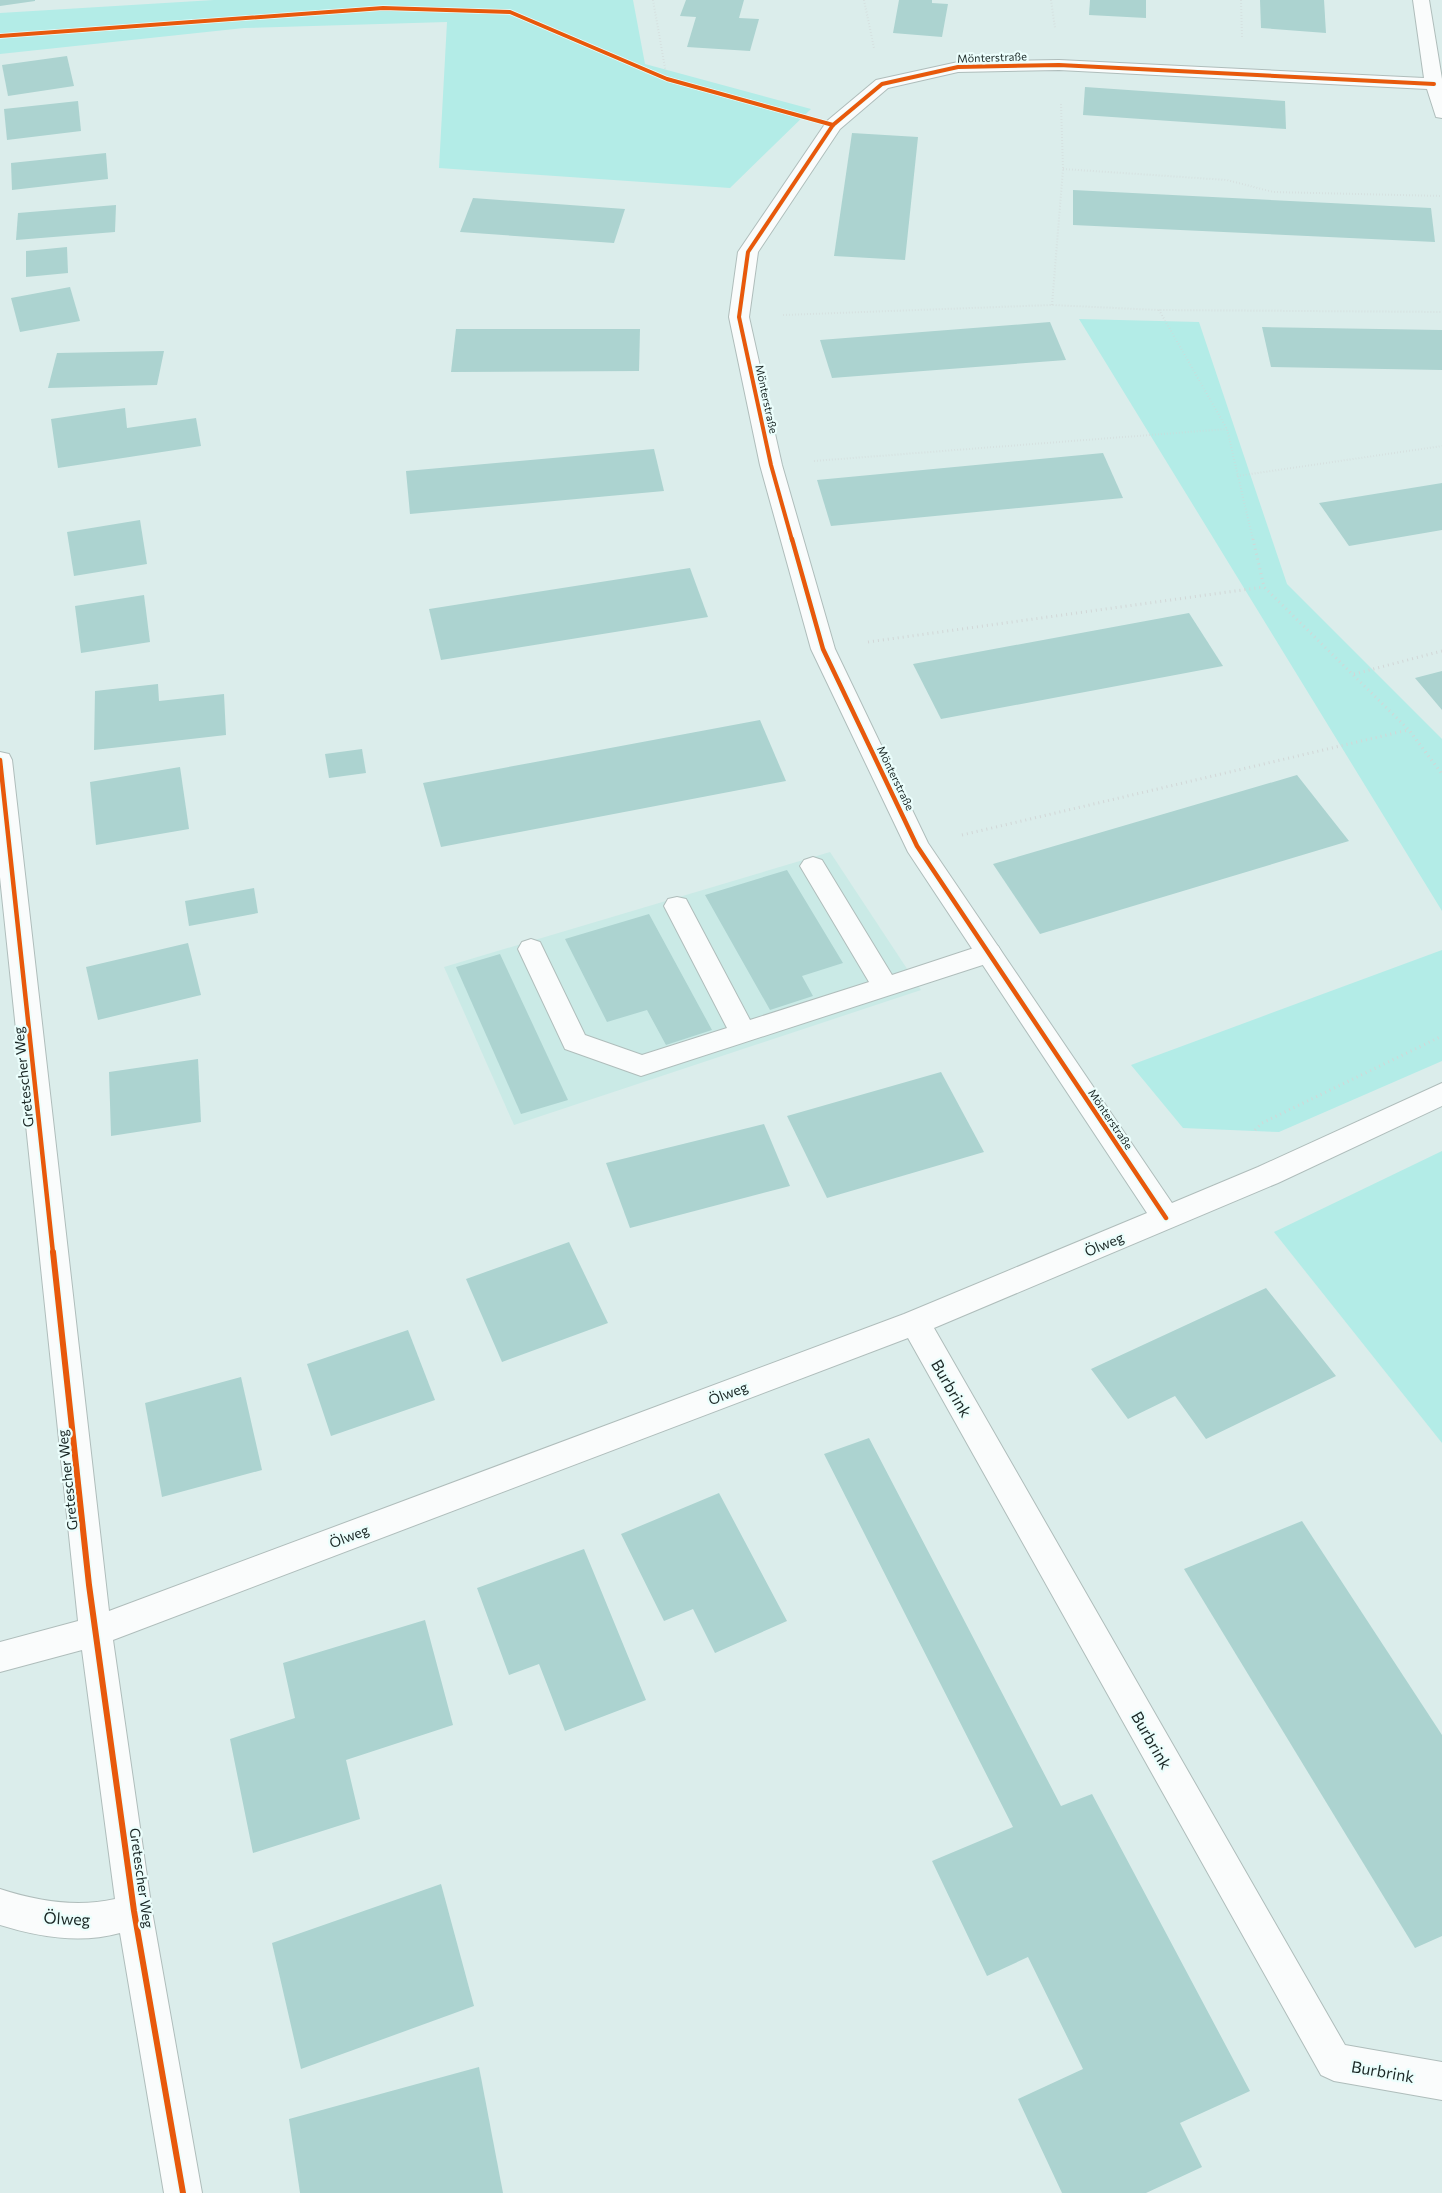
<svg xmlns="http://www.w3.org/2000/svg" width="1442" height="2193" viewBox="0 0 1442 2193" font-family="Commissioner,sans-serif">
<style>
.built{fill:#caeae6}
.green{fill:#b3ece7}
.building{fill:#acd3d0}
.lines{fill:none;stroke-linecap:round;stroke-linejoin:round}
.service-casing{stroke:#afbdbb;stroke-width:2}
.minor-casing{stroke:#afbdbb;stroke-width:2}
.path-far1{stroke:#d2d7d7;stroke-width:2;stroke-dasharray:0.5 2.5;stroke-linecap:butt}
.path{stroke:#d2d7d7;stroke-width:3;stroke-dasharray:1 4;stroke-linecap:butt}
.service{fill:#fafcfc;fill-rule:evenodd}
.minor{fill:#fafcfc;fill-rule:evenodd}
.cycleway-far2-casing{stroke:#ebfefc;stroke-width:5.5}
.cycleway-far1-casing{stroke:#ebfefc;stroke-width:8}
.cycleway-casing{stroke:#ebfefc;stroke-width:9}
.cycleway-far2{stroke:#e8590c;stroke-width:4}
.cycleway-far1{stroke:#e8590c;stroke-width:4.5}
.cycleway{stroke:#e8590c;stroke-width:6}
.labels{text-anchor:middle;dominant-baseline:central;stroke-width:4.5;stroke-linejoin:round;paint-order:stroke}
.far-street-label{font-size:11px;fill:#192624;stroke:#ebfefc}
.street-label{font-size:14px;fill:#192624;stroke:#ebfefc}
.near-street-label{font-size:16px;fill:#192624;stroke:#ebfefc}
</style>
<rect width="100%" height="100%" fill="#dbedeb"/>
<!-- built -->
<polygon class="built" points="830,852 921,990 514,1125 444,967"/>
<!-- green -->
<g class="green">
<polygon points="214,0 633,0 645,64 811,109 730,188 439,168 447,22 244,28 0,54 0,13"/>
<polygon points="1079,319 1199,322 1287,584 1442,739 1442,911"/>
<polygon points="1442,950 1442,1061 1279,1132 1183,1128 1131,1065"/>
<polygon points="1442,1151 1442,1443 1274,1232"/>
</g>
<!-- building -->
<g class="building">
<polygon points="0,0 35,0 35,1 0,6"/>
<polygon points="686,0 744,0 739,18 759,19 750,51 687,47 696,17 680,16"/>
<polygon points="899,0 932,0 932,3 948,4 942,37 893,33"/>
<polygon points="1090,0 1146,0 1146,18 1089,15"/>
<polygon points="1260,0 1324,0 1326,33 1261,28"/>
<polygon points="67,56 74,86 8,96 2,65"/>
<polygon points="1085,87 1285,101 1286,129 1083,115"/>
<polygon points="78,101 81,131 7,140 4,109"/>
<polygon points="852,133 918,137 905,260 834,256"/>
<polygon points="106,153 108,179 12,190 11,163"/>
<polygon points="1073,190 1431,208 1435,242 1073,225"/>
<polygon points="473,198 625,209 614,243 460,232"/>
<polygon points="116,205 115,232 16,240 18,213"/>
<polygon points="67,247 68,273 26,277 26,251"/>
<polygon points="70,287 80,321 20,332 11,298"/>
<polygon points="1050,322 1066,360 832,378 820,340"/>
<polygon points="1262,327 1442,330 1442,370 1271,367"/>
<polygon points="456,329 640,329 639,371 451,372"/>
<polygon points="164,351 157,385 48,388 57,353"/>
<polygon points="125,408 127,428 196,418 201,446 58,468 51,419"/>
<polygon points="654,449 664,491 410,514 406,471"/>
<polygon points="1103,453 1123,498 831,526 817,480"/>
<polygon points="1442,483 1442,530 1349,546 1319,503"/>
<polygon points="140,520 147,564 74,576 67,532"/>
<polygon points="690,568 708,617 441,660 429,609"/>
<polygon points="144,595 150,642 81,653 75,606"/>
<polygon points="1189,613 1223,666 941,719 913,664"/>
<polygon points="1442,671 1442,710 1415,678"/>
<polygon points="158,684 159,701 224,694 226,735 94,750 95,691"/>
<polygon points="760,720 786,781 441,847 423,783"/>
<polygon points="362,749 366,773 329,778 325,754"/>
<polygon points="180,767 189,829 96,845 90,782"/>
<polygon points="1297,775 1349,841 1040,934 993,864"/>
<polygon points="787,870 843,963 802,976 813,996 770,1010 705,895"/>
<polygon points="254,888 258,913 189,926 185,901"/>
<polygon points="649,914 712,1030 666,1045 647,1010 607,1022 565,939"/>
<polygon points="188,943 201,995 98,1020 86,967"/>
<polygon points="500,954 568,1100 521,1114 456,967"/>
<polygon points="198,1059 201,1122 111,1136 109,1072"/>
<polygon points="941,1072 984,1152 827,1198 787,1116"/>
<polygon points="764,1124 790,1186 630,1228 606,1163"/>
<polygon points="569,1242 608,1323 502,1362 466,1279"/>
<polygon points="1266,1288 1336,1376 1206,1439 1175,1396 1128,1419 1091,1369"/>
<polygon points="408,1330 435,1400 331,1436 307,1364"/>
<polygon points="241,1377 262,1470 162,1497 145,1403"/>
<polygon points="869,1438 1061,1806 1092,1794 1250,2091 1180,2123 1202,2167 1146,2193 1062,2193 1018,2099 1083,2069 1028,1957 987,1976 932,1861 1013,1827 824,1454"/>
<polygon points="719,1493 787,1621 715,1653 693,1609 664,1621 621,1534"/>
<polygon points="1302,1521 1442,1735 1442,1936 1415,1948 1184,1569"/>
<polygon points="584,1549 646,1700 565,1731 539,1664 509,1675 477,1588"/>
<polygon points="425,1620 453,1725 346,1760 360,1819 253,1853 230,1739 295,1718 283,1663"/>
<polygon points="441,1884 474,2006 301,2069 272,1943"/>
<polygon points="479,2067 503,2193 300,2193 289,2119"/>
</g>
<g class="lines">
<defs>
<polygon id="service" points="813,857 822,860 892,975 989,943 998,946 1002,953 998,960 641,1076 565,1049 518,949 522,942 531,939 540,942 585,1035 642,1055 727,1028 664,906 668,899 677,897 686,899 750,1020 869,982 800,866 804,860"/>
<path id="minor" d="M1413 0H1429L1442 79V118L1436 117 1427 89 1059 70 958 72 888 88 840 129 758 252 749 317 782 465 835 649 928 843 1172 1203 1258 1167 1442 1083V1106L1278 1183 934 1328 1345 2045 1442 2062V2100L1334 2081 1321 2075 908 1338 113 1640 152 1911 202 2193H164L120 1933C80 1944 39 1937 0 1925V1889C37 1901 76 1908 115 1899L82 1650 0 1672V1642L78 1621 0 877V752L9 754 12 760 109 1611 904 1314 1147 1213 908 852 811 649 760 465 729 317 738 252 827 121 876 80 958 62 1059 60 1424 78Z"/>
</defs>
<!-- service casing -->
<use href="#service" class="service-casing"/>
<!-- minor casing -->
<use href="#minor" class="minor-casing"/>
<!-- path-far1 -->
<g class="path-far1">
<polyline points="653,0 667,79"/>
<polyline points="864,0 874,48"/>
<polyline points="1051,0 1055,28"/>
<polyline points="1241,0 1242,37"/>
<polyline points="1063,169 1227,180 1273,192 1442,196"/>
<polyline points="1052,305 1063,169 1061,104"/>
<polyline points="1159,310 1227,429 1253,540"/>
<polyline points="783,315 1052,305 1158,310 1442,312"/>
<polyline points="814,461 1227,429"/>
<polyline points="1237,476 1442,446"/>
</g>
<!-- path -->
<g class="path">
<polyline points="1253,539 1264,587 1409,730 1442,774"/>
<polyline points="868,642 1264,587"/>
<polyline points="1354,674 1442,651"/>
<polyline points="962,835 1408,730"/>
<polyline points="1255,1130 1262,1123 1442,1036"/>
</g>
<!-- service -->
<use href="#service" class="service"/>
<!-- minor -->
<use href="#minor" class="minor"/>
<defs>
<g id="cycleway-far2">
<polyline points="0,36 383,8 510,12 667,79 833,125"/>
<polyline points="792,540 771,465 739,317 748,252 833,125 882,84 958,67 1059,65 1434,84"/>
</g>
<g id="cycleway-far1">
<polyline points="792,539 823,649 917,846 1166,1218"/>
<polyline points="0,760 53,1253"/>
</g>
<polyline id="cycleway" points="53,1252 89,1585 134,1911 183,2193"/>
</defs>
<!-- cycleway-far2 casing -->
<use href="#cycleway-far2" class="cycleway-far2-casing"/>
<!-- cycleway-far1 casing -->
<use href="#cycleway-far1" class="cycleway-far1-casing"/>
<!-- cycleway casing -->
<use href="#cycleway" class="cycleway-casing"/>
<!-- cycleway-far2 -->
<use href="#cycleway-far2" class="cycleway-far2"/>
<!-- cycleway-far1 -->
<use href="#cycleway-far1" class="cycleway-far1"/>
<!-- cycleway -->
<use href="#cycleway" class="cycleway"/>
</g>
<g class="labels">
<!-- far-street labels -->
<g class="far-street-label">
<text transform="translate(992 57) rotate(-2)">Mönterstraße</text>
<text transform="translate(767 399) rotate(78)">Mönterstraße</text>
<text transform="translate(896 778) rotate(64)">Mönterstraße</text>
<text transform="translate(1111 1119) rotate(56)">Mönterstraße</text>
</g>
<!-- street labels -->
<g class="street-label">
<text transform="translate(23 1077) rotate(-96)">Gretescher Weg</text>
<text transform="translate(1104 1244) rotate(-23)">Ölweg</text>
<text transform="translate(728 1393) rotate(-21)">Ölweg</text>
<text transform="translate(67 1480) rotate(-96)">Gretescher Weg</text>
<text transform="translate(349 1536) rotate(-21)">Ölweg</text>
<text transform="translate(142 1878) rotate(82)">Gretescher Weg</text>
</g>
<!-- near-street labels -->
<g class="near-street-label">
<text transform="translate(952 1388) rotate(60)">Burbrink</text>
<text transform="translate(1152 1740) rotate(60)">Burbrink</text>
<text transform="translate(67 1918) rotate(3)">Ölweg</text>
<text transform="translate(1383 2071) rotate(10)">Burbrink</text>
</g>
</g>
</svg>
